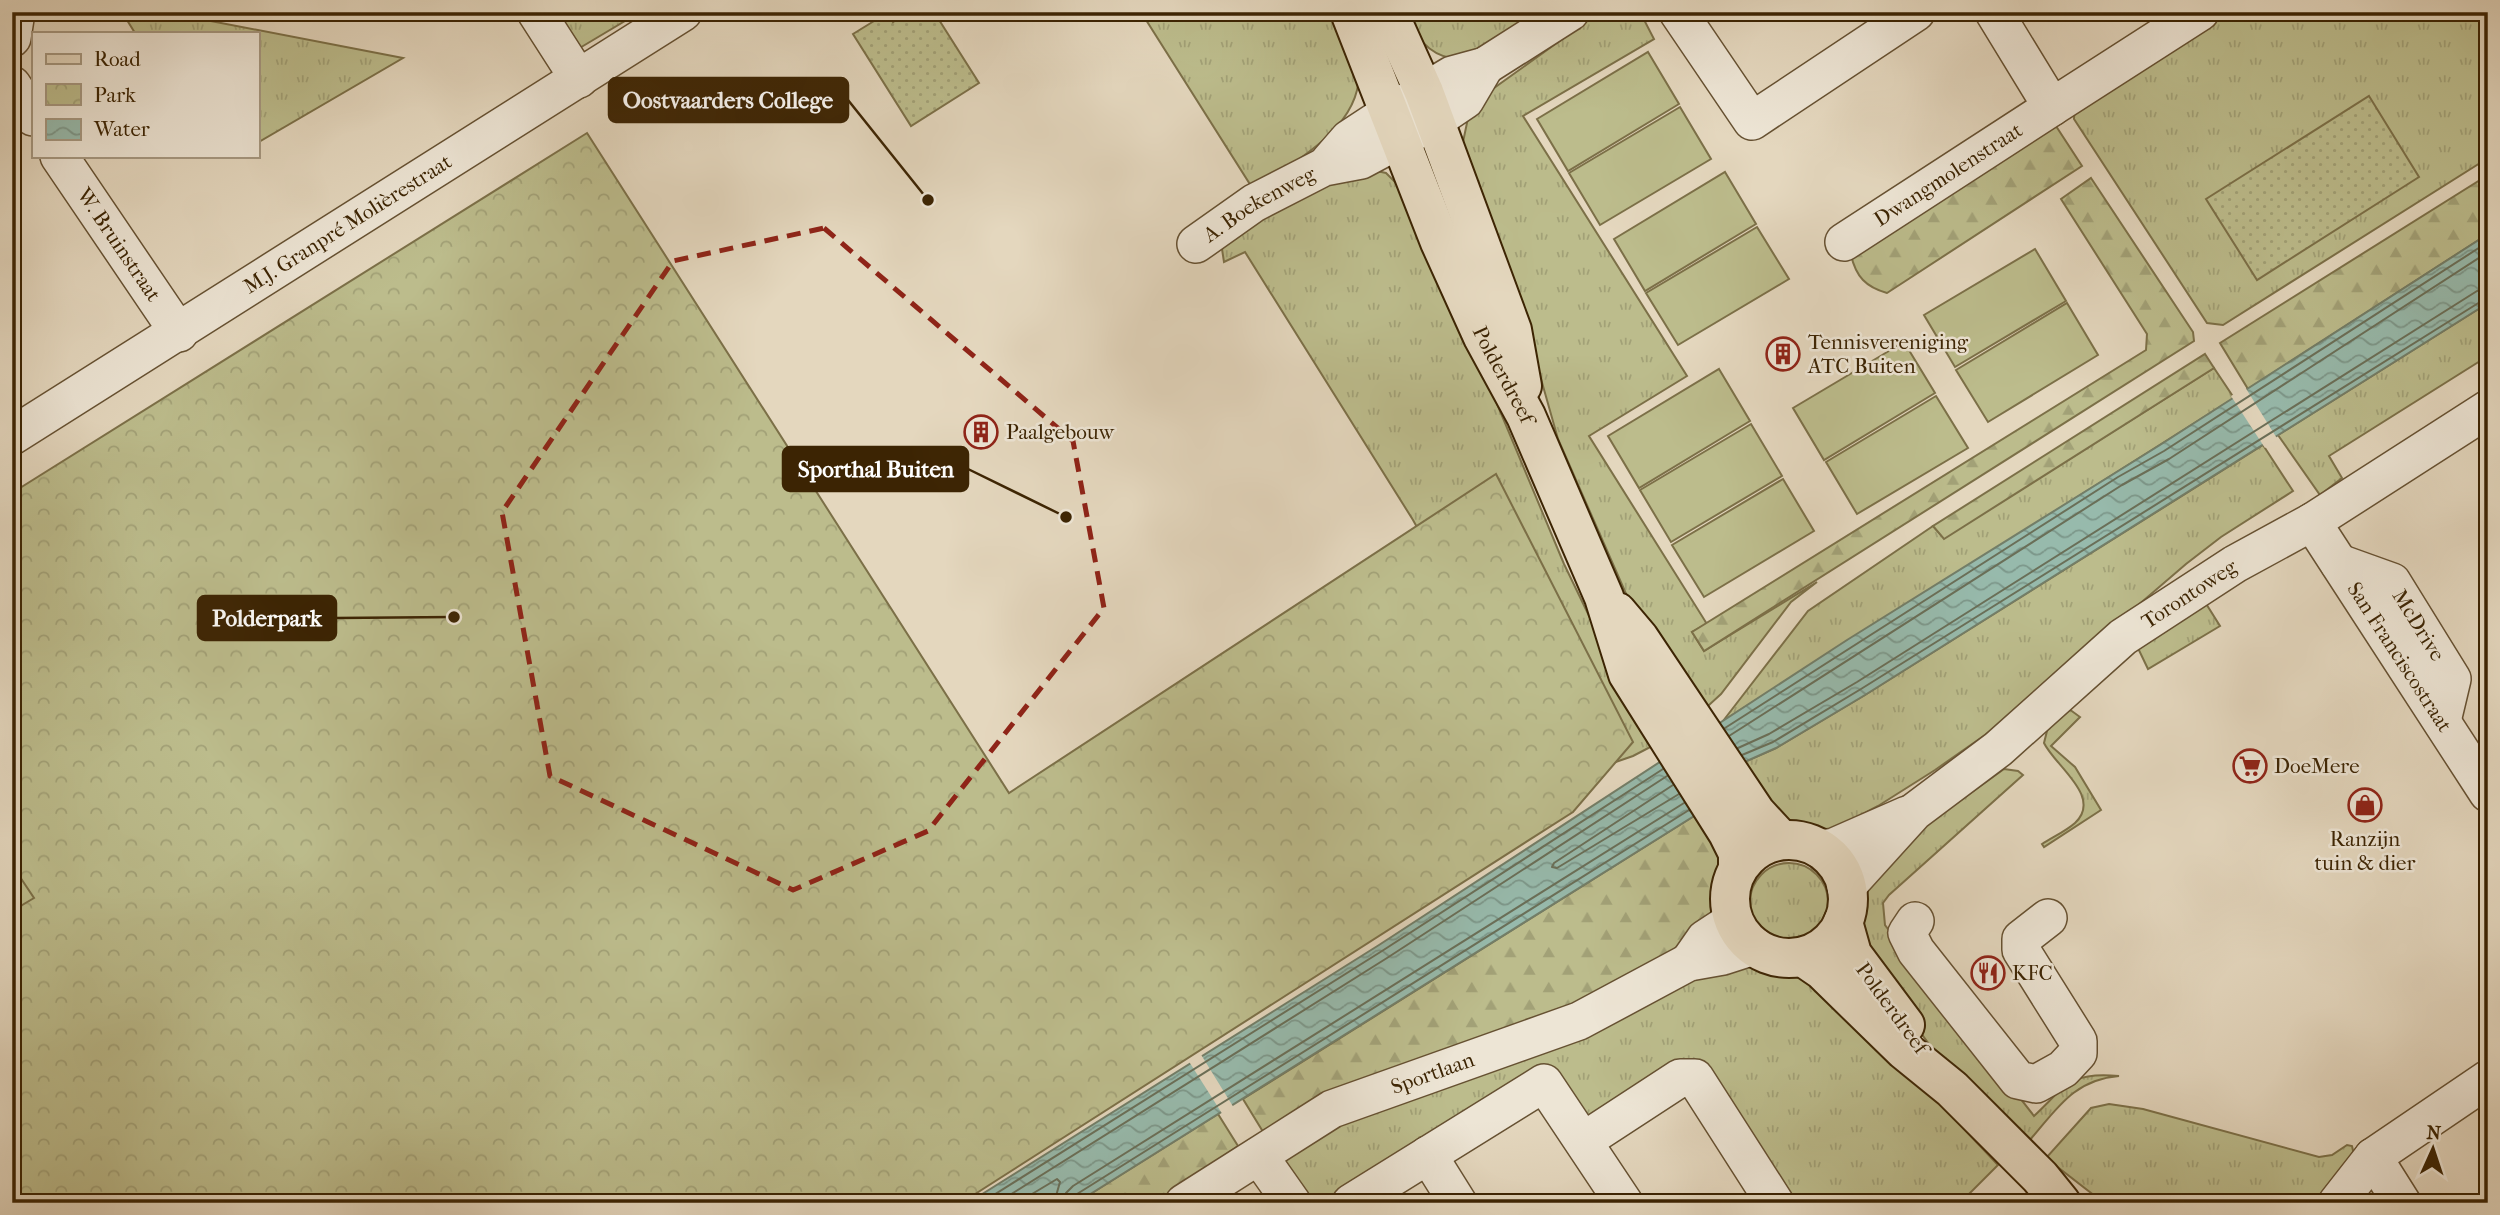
<svg xmlns="http://www.w3.org/2000/svg" width="2500" height="1215" viewBox="0 0 2500 1215" font-family="'IM FELL French Canon',serif">
<style>
.grass{fill:url(#grass-tufts);stroke:#7c7048;stroke-width:2}
.forest{fill:url(#forest-firs);stroke:#7c7048;stroke-width:2}
.park{fill:url(#park-crowns);stroke:#7c7048;stroke-width:2}
.garden{fill:url(#garden-dots);stroke:#7c7048;stroke-width:2}
.pitch{fill:#bcbc8c;stroke:#7c7048;stroke-width:2}
.water{fill:url(#water-waves);stroke:#737e68;stroke-width:2}
.pier{fill:#e4d7be}
.lines{fill:none;stroke-linecap:round;stroke-linejoin:round}
.shore{stroke:#6a6f58;stroke-width:2}
.minor-casing{stroke:#665132;stroke-width:40}
.major-casing{stroke:#3c2403;stroke-width:42}
.minor{stroke:#ede5d5;stroke-width:37}
.major{stroke:#e4d7be;stroke-width:38}
.marked{fill:none;stroke:#8f2418;stroke-width:5;stroke-dasharray:14 9;stroke-linejoin:round}
.labels{text-anchor:middle;dominant-baseline:central;stroke-width:5;stroke-linejoin:round;paint-order:stroke}
.street-label{font-size:21px;fill:#3c2403;stroke:#ede5d5}
.poi-label{font-size:21px;fill:#3c2403;stroke:#ede5d5;text-anchor:start}
.leader{fill:none;stroke:#3c2403;stroke-width:2.5}
.callout-dot{fill:#3c2403;stroke:#ede5d5;stroke-width:2.5}
.callout{fill:#3c2403;stroke:#3c2403;stroke-width:2.5}
.callout-label{font-size:23px;text-anchor:middle;font-weight:bold;fill:#fff}
</style>
<defs>
<pattern id="grass-tufts" width="24" height="20" patternUnits="userSpaceOnUse" patternTransform="scale(1.75)"><rect width="24" height="20" fill="#bcbc8c"/><path d="M3 7l-1-3M5 7V3M7 7l1-3M15 17l-1-3M17 17v-4M19 17l1-3" fill="none" stroke="#a2a177"/></pattern>
<pattern id="forest-firs" width="22" height="20" patternUnits="userSpaceOnUse" patternTransform="scale(1.75)"><rect width="22" height="20" fill="#bcbc8c"/><path d="M5 1l3.5 6h-7zM16 11l3.5 6h-7z" fill="#a2a177"/></pattern>
<pattern id="park-crowns" width="20" height="18" patternUnits="userSpaceOnUse" patternTransform="scale(1.75)"><rect width="20" height="18" fill="#bcbc8c"/><path d="M2 6a3 3 0 1 1 6 0M12 15a3 3 0 1 1 6 0" fill="none" stroke="#a2a177"/></pattern>
<pattern id="garden-dots" width="8" height="8" patternUnits="userSpaceOnUse" patternTransform="scale(1.75)"><rect width="8" height="8" fill="#bcbc8c"/><path d="M2 2h.1M6 6h.1" fill="none" stroke="#a2a177" stroke-width="1.8" stroke-linecap="round"/></pattern>
<pattern id="water-waves" width="16" height="10" patternUnits="userSpaceOnUse" patternTransform="scale(1.75)"><rect width="16" height="10" fill="#97baac"/><path d="M0 5q4-4 8 0t8 0" fill="none" stroke="#7c978a"/></pattern>
</defs>
<rect width="100%" height="100%" fill="#e4d7be"/>
<filter id="stains"><feTurbulence type="fractalNoise" baseFrequency=".00286" numOctaves="4"/><feColorMatrix values="0 0 0 0 .2 0 0 0 0 .09 0 0 0 0 .02 0 0 0 .5 -.17"/></filter>
<radialGradient id="worn" r=".72"><stop offset=".6" stop-color="#630" stop-opacity="0"/><stop offset="1" stop-color="#630" stop-opacity=".3"/></radialGradient>
<!-- grass -->
<g class="grass">
<polygon points="122,12 164,12 403,58 257,143 257,33 135,33"/>
<polygon points="572,12 640,12 578,49 560,20"/>
<path d="M1141 12H1337C1343 30 1359 55 1359 74 1359 129 1294 162 1253 189Z"/>
<path d="M1401 12H1544C1484 50 1446 93 1401 12Z"/>
<polygon points="1600,12 1640,12 1654,39 1523,116 1687,376 1589,436 1707,624 1692,632 1704,651 1817,582 1791,602 1721,694 1708,706 1670,671 1627,596 1558,439 1528,333 1463,142 1468,118 1476,101"/>
<polygon points="2213,12 2488,12 2488,158 2223,325 2207,323 2074,119 2075,101"/>
<polygon points="1367,169 1386,173 1400,187 1459,313 1564,564 1592,622 1658,743 1633,756 1610,764 1464,612 1413,520 1245,252 1224,262 1222,249 1231,237 1324,179"/>
<polygon points="2488,303 2488,356 2329,456 2342,478 2320,495 2278,435"/>
<polygon points="2214,368 2234,398 1723,721 1808,611 1933,526 1944,538"/>
<polygon points="2263,445 2293,491 2221,537 2186,564 1995,728 1935,770 1878,806 1836,828 1817,833 1788,830 1742,763 1776,748 1865,695"/>
<polygon points="2200,594 2220,626 2148,669 2136,644"/>
<path d="M2069 709 2080 717 2051 746 2075 767 2101 810 2044 847 2042 844C2053 837 2066 831 2075 823 2103 797 2055 766 2044 743L2048 727Z"/>
<path d="M2004 769 2018 771 2023 775 1889 895 1883 903 1885 925 2034 1116C2066 1086 2070 1071 2119 1076 2073 1080 2057 1109 2029 1141L1974 1095 1929 1044 1865 957 1855 922 1858 894 1882 857Z"/>
<circle cx="1789" cy="902" r="39"/>
<polygon points="1749,955 1782,966 1797,966 1834,991 1998,1165 1960,1203 1789,1203 1711,1080 1588,1124 1550,1067 1335,1203 1310,1203 1282,1158 1328,1129"/>
<polygon points="2109,1104 2143,1109 2319,1157 2332,1155 2347,1145 2352,1146 2354,1155 2317,1203 2104,1203 2046,1158 2091,1108"/>
</g>
<!-- forest -->
<g class="forest">
<path d="M2054 123 2082 166 1887 293C1866 287 1856 277 1851 255Z"/>
<polygon points="2488,175 2488,234 2248,389 2220,343"/>
<polygon points="2091,178 2193,332 2194,341 1704,651 1692,632 2146,350 2147,334 2061,199"/>
<polygon points="2205,354 2214,368 1944,539 1933,526"/>
<polygon points="1702,811 1726,860 1725,879 1713,922 1667,963 1598,998 1265,1135 1243,1099"/>
<polygon points="1218,1114 1238,1146 1154,1203 1076,1203"/>
</g>
<!-- park -->
<polygon class="park" points="587,133 1009,793 1496,474 1633,742 1573,812 961,1203 12,1203 12,493"/>
<!-- garden -->
<g class="garden">
<polygon points="908,12 934,12 979,83 911,126 853,34 887,13 893,22"/>
<polygon points="2369,96 2419,177 2257,280 2206,199"/>
</g>
<!-- pitch -->
<g class="pitch">
<polygon points="1648,52 1679,104 1568,171 1537,119"/>
<polygon points="1680,107 1711,159 1600,225 1569,173"/>
<polygon points="1725,172 1756,224 1645,291 1614,239"/>
<polygon points="1757,227 1789,279 1678,345 1646,293"/>
<polygon points="2035,249 2066,301 1955,367 1924,315"/>
<polygon points="2067,303 2098,355 1988,422 1956,370"/>
<polygon points="1904,342 1935,393 1824,460 1793,408"/>
<polygon points="1719,369 1750,421 1639,488 1608,436"/>
<polygon points="1936,396 1968,448 1857,514 1826,462"/>
<polygon points="1751,424 1782,476 1671,542 1640,490"/>
<polygon points="1783,479 1814,531 1704,597 1672,545"/>
<polygon points="12,865 34,898 12,911"/>
</g>
<!-- water -->
<polygon class="water" points="2488,234 2488,303 1865,695 1776,748 1742,763 1702,811 1076,1203 968,1203 1379,945 1847,640 2160,445"/>
<!-- pier -->
<g class="pier">
<polygon points="2245,387 2278,440 2265,448 2231,396"/>
<polygon points="1200,1053 1234,1108 1223,1115 1188,1060"/>
</g>
<g class="lines">
<!-- shore -->
<g class="shore">
<polyline points="1725,728 2118,477 2164,451 2488,242"/>
<polyline points="1729,736 2122,485 2169,459 2488,252"/>
<polyline points="1738,748 1769,734 1857,682 2477,291 2488,288"/>
<polyline points="1742,755 1773,742 1861,689 2488,297"/>
<polyline points="1673,785 1554,863 1552,867 1557,868 1679,794"/>
<polyline points="981,1203 1382,951 1663,769"/>
<polyline points="997,1203 1387,958 1667,776"/>
<polyline points="1017,1203 1057,1179 1060,1182 1054,1203"/>
<polyline points="1065,1203 1066,1193 1073,1186 1684,803"/>
<polyline points="1073,1203 1077,1194 1689,810"/>
</g>
<defs>
<g id="minor">
<polyline points="536,12 579,79"/>
<polyline points="1678,12 1752,121 1916,12"/>
<polyline points="1994,12 2052,107 2200,12"/>
<polyline points="12,38 16,12"/>
<polyline points="12,85 33,117"/>
<path id="s1" d="M59 156 179 333"/>
<polyline points="1329,162 1349,139 1387,114 1452,75 1485,66 1570,12"/>
<path id="s2" d="M1844 242 2052 107"/>
<path id="s3" d="M1196 244 1254 203 1324 167 1361 160 1434 121 1465 100 1485 66"/>
<path id="s4" d="M12 436 683 12"/>
<path id="s5" d="M2312 522 2488 793"/>
<path id="s6" d="M2339 563 2392 582 2452 679 2442 721"/>
<polyline points="1820,849 1834,847 1907,815"/>
<path id="s7" d="M1846 887 1914 812 1998 749 2123 637 2235 564 2312 522 2488 409"/>
<polyline points="1915,921 1907,933 1916,951 2018,1080 2036,1084 2063,1069 2078,1053 2078,1041 2021,950 2021,939 2048,918"/>
<polyline points="1689,962 1705,939 1734,920"/>
<polyline points="1585,1140 1680,1078 1695,1078 1775,1203"/>
<polyline points="1428,1155 1458,1203"/>
<polyline points="1259,1156 1292,1203"/>
<polyline points="2373,1157 2402,1203"/>
<path id="s8" d="M1184 1203 1332 1109 1579 1021 1689 962 1723 956 1754 946"/>
<polyline points="1351,1203 1544,1083 1624,1203"/>
<polyline points="2337,1203 2373,1157 2488,1079"/>
</g>
<g id="major">
<path id="s9" d="M1350 12 1440 242 1483 337 1526 416 1604 597 1628 674 1728 833 1738 853V865"/>
<polyline points="1388,12 1424,92 1512,330 1522,386"/>
<polyline points="1617,612 1639,638 1756,813 1781,840"/>
<circle cx="1789" cy="899" r="59"/>
<polyline points="1843,922 1852,954 1905,1025"/>
<polyline points="1803,957 1822,970 1904,1050 1952,1089 2040,1177 2061,1203"/>
</g>
</defs>
<!-- minor casing -->
<use href="#minor" class="minor-casing"/>
<!-- major casing -->
<use href="#major" class="major-casing"/>
<!-- minor -->
<use href="#minor" class="minor"/>
<!-- major -->
<use href="#major" class="major"/>
</g>
<!-- marked area -->
<path class="marked" d="M824 228 1073 441 1104 608 928 831 793 890 550 776 502 512 673 261Z"/>
<!-- icons -->
<defs>
<symbol id="building-ring" viewBox="-11 -11 22 22"><circle r="9.5" fill="#ede5d5" stroke="#8f2418" stroke-width="1.5"/><path d="M-4-6H4V6H1V3H-1V6H-4ZM-2.5-4.3h1.7v1.8h-1.7ZM.8-4.3h1.7v1.8H.8ZM-2.5-1h1.7V.8h-1.7ZM.8-1h1.7V.8H.8Z" fill="#8f2418"/></symbol>
<symbol id="supermarket-ring" viewBox="-11 -11 22 22"><circle r="9.5" fill="#ede5d5" stroke="#8f2418" stroke-width="1.5"/><path d="M-6-5.5h2.5l.6 2H6L4.5 2H-2.5L-4.4-4H-6ZM-1.5 3.2a1.3 1.3 0 1 0 .1 0ZM3 3.2a1.3 1.3 0 1 0 .1 0Z" fill="#8f2418"/></symbol>
<symbol id="shop-ring" viewBox="-11 -11 22 22"><circle r="9.5" fill="#ede5d5" stroke="#8f2418" stroke-width="1.5"/><path d="M-5-2.5h2.3a2.7 3.5 0 0 1 5.4 0H5L5.5 6h-11ZM-1.5-2.5h3a1.5 2.3 0 0 0-3 0Z" fill="#8f2418"/></symbol>
<symbol id="restaurant-ring" viewBox="-11 -11 22 22"><circle r="9.5" fill="#ede5d5" stroke="#8f2418" stroke-width="1.5"/><path d="M-5-6h1v4h1v-4h1v4h1v-4h1v5L-1.5 .5V6h-2V.5L-5-1ZM5-6V6H3V1.5H1.5Q1.5-4 5-6Z" fill="#8f2418"/></symbol>
</defs>
<g fill-rule="evenodd">
<use href="#building-ring" x="1764" y="335" width="38" height="38"/>
<use href="#building-ring" x="962" y="413" width="38" height="38"/>
<use href="#supermarket-ring" x="2231" y="747" width="38" height="38"/>
<use href="#shop-ring" x="2346" y="786" width="38" height="38"/>
<use href="#restaurant-ring" x="1969" y="954" width="38" height="38"/>
</g>
<g class="labels">
<!-- street labels -->
<g class="street-label">
<text stroke="none"><textPath href="#s2" startOffset="124">Dwangmolenstraat</textPath></text>
<text stroke="none"><textPath href="#s3" startOffset="75">A. Boekenweg</textPath></text>
<text stroke="none"><textPath href="#s4" startOffset="397">M.J. Granpré Molièrestraat</textPath></text>
<text stroke="none"><textPath href="#s1" startOffset="107">W. Bruinstraat</textPath></text>
<text stroke="none"><textPath href="#s9" startOffset="394">Polderdreef</textPath></text>
<text stroke="none"><textPath href="#s7" startOffset="453">Torontoweg</textPath></text>
<text stroke="none"><textPath href="#s6" startOffset="107">McDrive</textPath></text>
<text stroke="none"><textPath href="#s5" startOffset="161">San Franciscostraat</textPath></text>
<text transform="translate(1892 1008) rotate(54)">Polderdreef</text>
<text stroke="none"><textPath href="#s8" startOffset="282">Sportlaan</textPath></text>
</g>
<!-- poi labels -->
<g class="poi-label">
<text x="1808" y="342">Tennisvereniging<tspan x="1808" dy="24">ATC Buiten</tspan></text>
<text x="1006" y="432">Paalgebouw</text>
<text x="2274" y="766">DoeMere</text>
<text x="2365" y="839" text-anchor="middle">Ranzijn<tspan x="2365" dy="24">tuin &amp; dier</tspan></text>
<text x="2012" y="973">KFC</text>
</g>
</g>
<!-- callouts -->
<path class="leader" d="M928 200L848 100M1066 517L968 469M454 617L336 618"/>
<g class="callout-dot">
<circle cx="928" cy="200" r="7"/>
<circle cx="1066" cy="517" r="7"/>
<circle cx="454" cy="617" r="7"/>
</g>
<g class="callout">
<rect x="609" y="78" width="239" height="44" rx="7"/>
<rect x="783" y="447" width="185" height="44" rx="7"/>
<rect x="198" y="596" width="138" height="44" rx="7"/>
</g>
<g class="callout-label">
<text x="728" y="108">Oostvaarders College</text>
<text x="876" y="477">Sporthal Buiten</text>
<text x="267" y="626">Polderpark</text>
</g>
<!-- margin -->
<rect width="2500" height="1215" fill="none" stroke="#e4d7be" stroke-width="42"/>
<rect x="14" y="14" width="2472" height="1187" fill="none" stroke="#3c2403" stroke-width="3.5"/>
<rect x="21" y="21" width="2458" height="1173" fill="none" stroke="#3c2403" stroke-width="2"/>
<!-- legend -->
<rect x="32" y="32" width="228" height="126" fill="#ede5d5" stroke="#a69881" stroke-width="2"/>
<rect x="46" y="54" width="35" height="10" fill="#e4d7be" stroke="#a69881" stroke-width="2"/>
<text x="94" y="66" font-size="21" fill="#3c2403">Road</text>
<rect x="46" y="84" width="35" height="21" fill="url(#park-crowns)" stroke="#a69881" stroke-width="2"/>
<text x="94" y="102" font-size="21" fill="#3c2403">Park</text>
<rect x="46" y="119" width="35" height="21" fill="url(#water-waves)" stroke="#a69881" stroke-width="2"/>
<text x="94" y="136" font-size="21" fill="#3c2403">Water</text>
<!-- north arrow -->
<g transform="translate(2433 1149) rotate(3)" stroke="#ede5d5" stroke-width="5" paint-order="stroke">
<path d="M0-5L12 26L0 18L-12 26Z" fill="#3c2403"/>
<text y="-10" font-size="19" font-weight="bold" text-anchor="middle" fill="#3c2403">N</text>
</g>
<rect width="100%" height="100%" filter="url(#stains)"/>
<rect width="100%" height="100%" fill="url(#worn)"/>
</svg>
